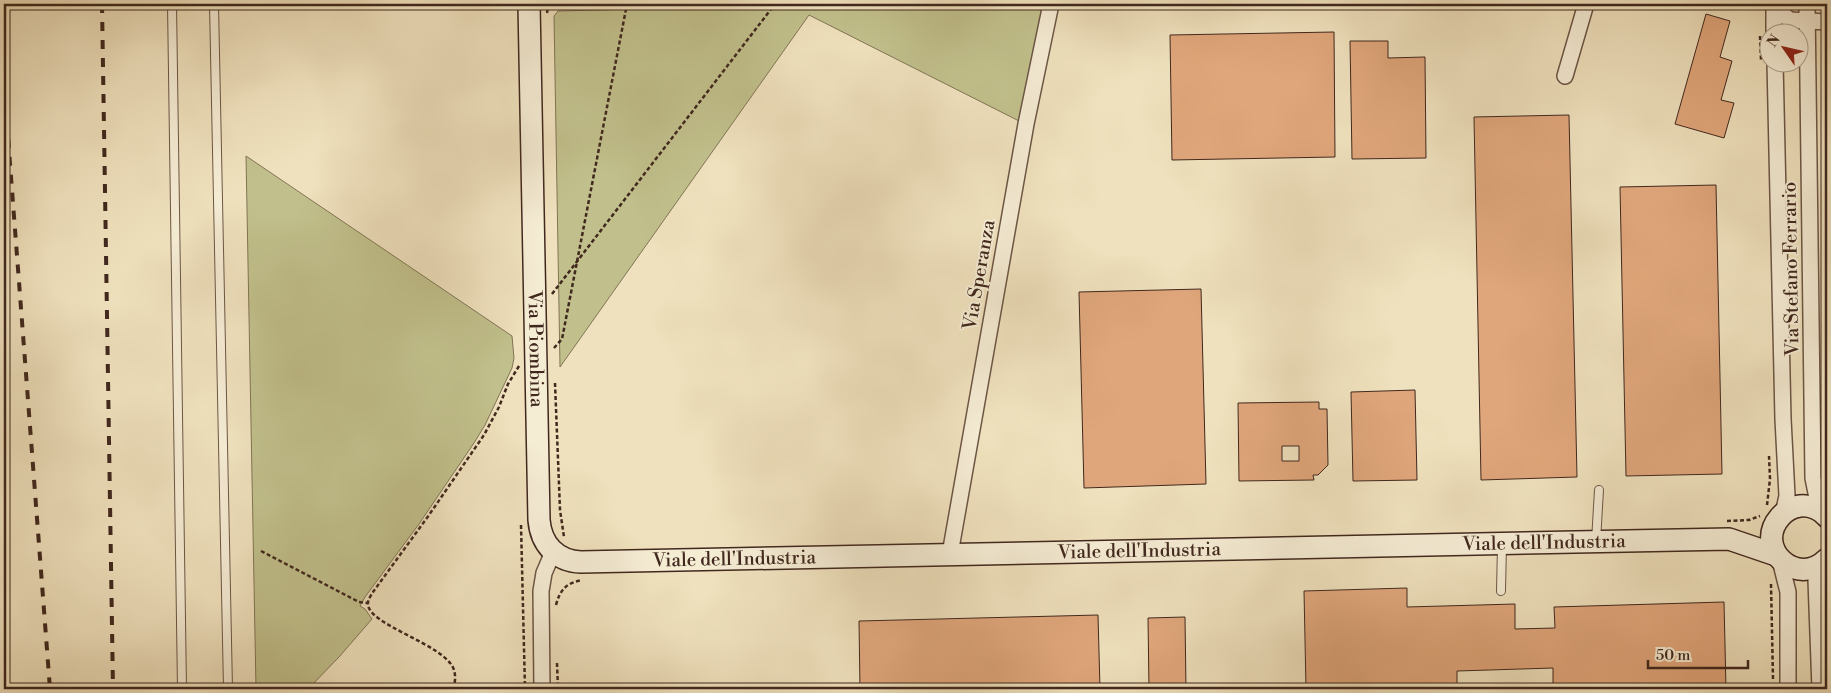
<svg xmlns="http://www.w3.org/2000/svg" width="1831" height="693" viewBox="0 0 1831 693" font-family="'Libre Bodoni',serif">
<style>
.green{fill:#c1c08c;stroke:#817455}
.building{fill:#e0a67b;stroke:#41281e;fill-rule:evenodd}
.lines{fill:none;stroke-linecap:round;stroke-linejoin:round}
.lane-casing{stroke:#6c5646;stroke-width:10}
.street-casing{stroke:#6c5646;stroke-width:18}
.secondary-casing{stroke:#41281e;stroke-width:24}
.path{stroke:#41281e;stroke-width:2.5;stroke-dasharray:4 2.5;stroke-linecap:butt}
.lane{stroke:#f5ecd4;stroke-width:8}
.street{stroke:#f5ecd4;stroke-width:15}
.secondary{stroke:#f5ecd4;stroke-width:21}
.rail{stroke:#41281e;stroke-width:4;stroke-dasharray:9 9;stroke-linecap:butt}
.labels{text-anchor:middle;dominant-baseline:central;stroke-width:4;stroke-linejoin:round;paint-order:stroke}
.street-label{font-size:19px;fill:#41281e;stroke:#f5ecd4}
</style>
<rect width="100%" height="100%" fill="#efe1bd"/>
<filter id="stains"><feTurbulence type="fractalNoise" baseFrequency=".004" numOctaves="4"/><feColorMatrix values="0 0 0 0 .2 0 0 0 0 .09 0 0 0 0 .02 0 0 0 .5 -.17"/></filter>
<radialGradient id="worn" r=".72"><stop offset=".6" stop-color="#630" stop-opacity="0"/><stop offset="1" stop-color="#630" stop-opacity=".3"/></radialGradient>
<!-- green -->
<g class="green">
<polygon points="833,4 1047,4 1023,123 809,15 560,367 554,16 558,11"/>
<polygon points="246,156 512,336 514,358 512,368 485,425 474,443 419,524 365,597 360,606 365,609 372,619 339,657 308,689 256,689"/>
</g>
<!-- building -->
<g class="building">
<polygon points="1706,14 1730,21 1720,57 1732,61 1721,100 1734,103 1724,138 1675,124"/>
<polygon points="1334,32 1335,157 1172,160 1170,35"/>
<polygon points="1350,41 1388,41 1388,58 1425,57 1426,158 1352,159"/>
<polygon points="1569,115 1577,477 1481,480 1474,117"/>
<polygon points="1716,185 1722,474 1626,476 1620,187"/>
<polygon points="1201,289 1206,484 1084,488 1079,292"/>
<polygon points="1415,390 1417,480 1353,481 1351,392"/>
<path d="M1319 402V409H1327L1328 465 1318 475H1313L1314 480 1239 481 1238 403ZM1282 446H1299V461H1282Z"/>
<polygon points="1407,588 1407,607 1515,604 1515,629 1555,628 1554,607 1724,602 1726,689 1553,689 1553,668 1457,671 1457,689 1306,689 1304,591"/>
<polygon points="1098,615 1100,689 860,689 859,621"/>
<polygon points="1185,617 1186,689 1149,689 1148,618"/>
</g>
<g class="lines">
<defs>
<g id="lane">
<polyline points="172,4 182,689"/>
<polyline points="214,4 228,689"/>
<polyline points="1596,541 1599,490"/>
<polyline points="1501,591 1502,545"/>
</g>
<g id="street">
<polyline points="1774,4 1774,32"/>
<polyline points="1807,4 1813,478 1817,498 1825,514"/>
<polyline points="1774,7 1790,20 1827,22"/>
<polyline points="1775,62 1783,419 1787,496 1783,514"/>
<polyline points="1565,76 1586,4"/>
<polyline points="950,554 1026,124 1051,4"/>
<polyline points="1780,560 1788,592 1788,689"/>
<polyline points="542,689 541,591 544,573 553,552"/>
<polyline points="1820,689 1816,580 1819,569 1826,561"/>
</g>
<g id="secondary">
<path id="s1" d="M529 4 539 520C541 544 556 561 581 562L1729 539 1776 555"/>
<path d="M1827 517C1821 509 1810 505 1800 506 1792 507 1785 511 1780 517 1753 548 1797 589 1827 559"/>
</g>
</defs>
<!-- lane casing -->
<use href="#lane" class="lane-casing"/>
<!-- street casing -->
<use href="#street" class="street-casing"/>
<!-- secondary casing -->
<use href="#secondary" class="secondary-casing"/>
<!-- path -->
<g class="path">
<polyline points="547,13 548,7 552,4"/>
<polyline points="1760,36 1761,60"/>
<polyline points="1823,51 1827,44"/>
<polyline points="1824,154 1827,243"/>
<polyline points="552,294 775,4"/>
<polyline points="554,348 562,339 627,4"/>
<polyline points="555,383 560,510 564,537"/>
<polyline points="1767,505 1770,479 1769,456"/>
<polyline points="1727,521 1749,520 1760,516"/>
<polyline points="521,525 525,689"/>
<polyline points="261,551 359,602 368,603"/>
<polyline points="1771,584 1773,679"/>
<path d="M556 605C560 590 566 583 582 580"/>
<polyline points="557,663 558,689"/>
<path d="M453 689C455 683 456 677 454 670 446 644 366 625 368 603 368 600 371 595 373 592L429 515 484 435 499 407 508 384 519 366"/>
</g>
<!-- lane -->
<use href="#lane" class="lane"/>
<!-- street -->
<use href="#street" class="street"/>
<!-- secondary -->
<use href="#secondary" class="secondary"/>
<!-- rail -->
<g class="rail">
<polyline points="102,4 113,689"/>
<polyline points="4,85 50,689"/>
</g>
</g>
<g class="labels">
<!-- street labels -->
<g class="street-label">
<text transform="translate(1791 269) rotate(-91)">Via Stefano Ferrario</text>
<text transform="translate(979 275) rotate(-80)">Via Speranza</text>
<text stroke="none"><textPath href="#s1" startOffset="345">Via Piombina</textPath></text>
<text stroke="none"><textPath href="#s1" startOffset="1545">Viale dell'Industria</textPath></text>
<text stroke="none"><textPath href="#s1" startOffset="1140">Viale dell'Industria</textPath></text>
<text stroke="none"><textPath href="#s1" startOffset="735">Viale dell'Industria</textPath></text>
</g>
</g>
<!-- margin -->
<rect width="1831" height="693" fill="none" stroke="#efe1bd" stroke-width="20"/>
<rect x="5" y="5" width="1821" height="683" fill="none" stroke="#41281e" stroke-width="2.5"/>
<rect x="10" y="10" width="1811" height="673" fill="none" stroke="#41281e"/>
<!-- north arrow -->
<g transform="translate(1784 48) rotate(304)"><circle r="24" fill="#f5ecd4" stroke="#ad9e8b"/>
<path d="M0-4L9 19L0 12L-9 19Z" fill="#8f2418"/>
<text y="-8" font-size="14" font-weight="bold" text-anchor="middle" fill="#41281e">N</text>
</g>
<!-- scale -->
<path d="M1648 660v8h100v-8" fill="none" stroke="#41281e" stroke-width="2.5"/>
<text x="1656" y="660" font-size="15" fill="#41281e" stroke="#f5ecd4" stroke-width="4" paint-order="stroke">50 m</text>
<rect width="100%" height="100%" filter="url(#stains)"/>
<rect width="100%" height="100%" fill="url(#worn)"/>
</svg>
